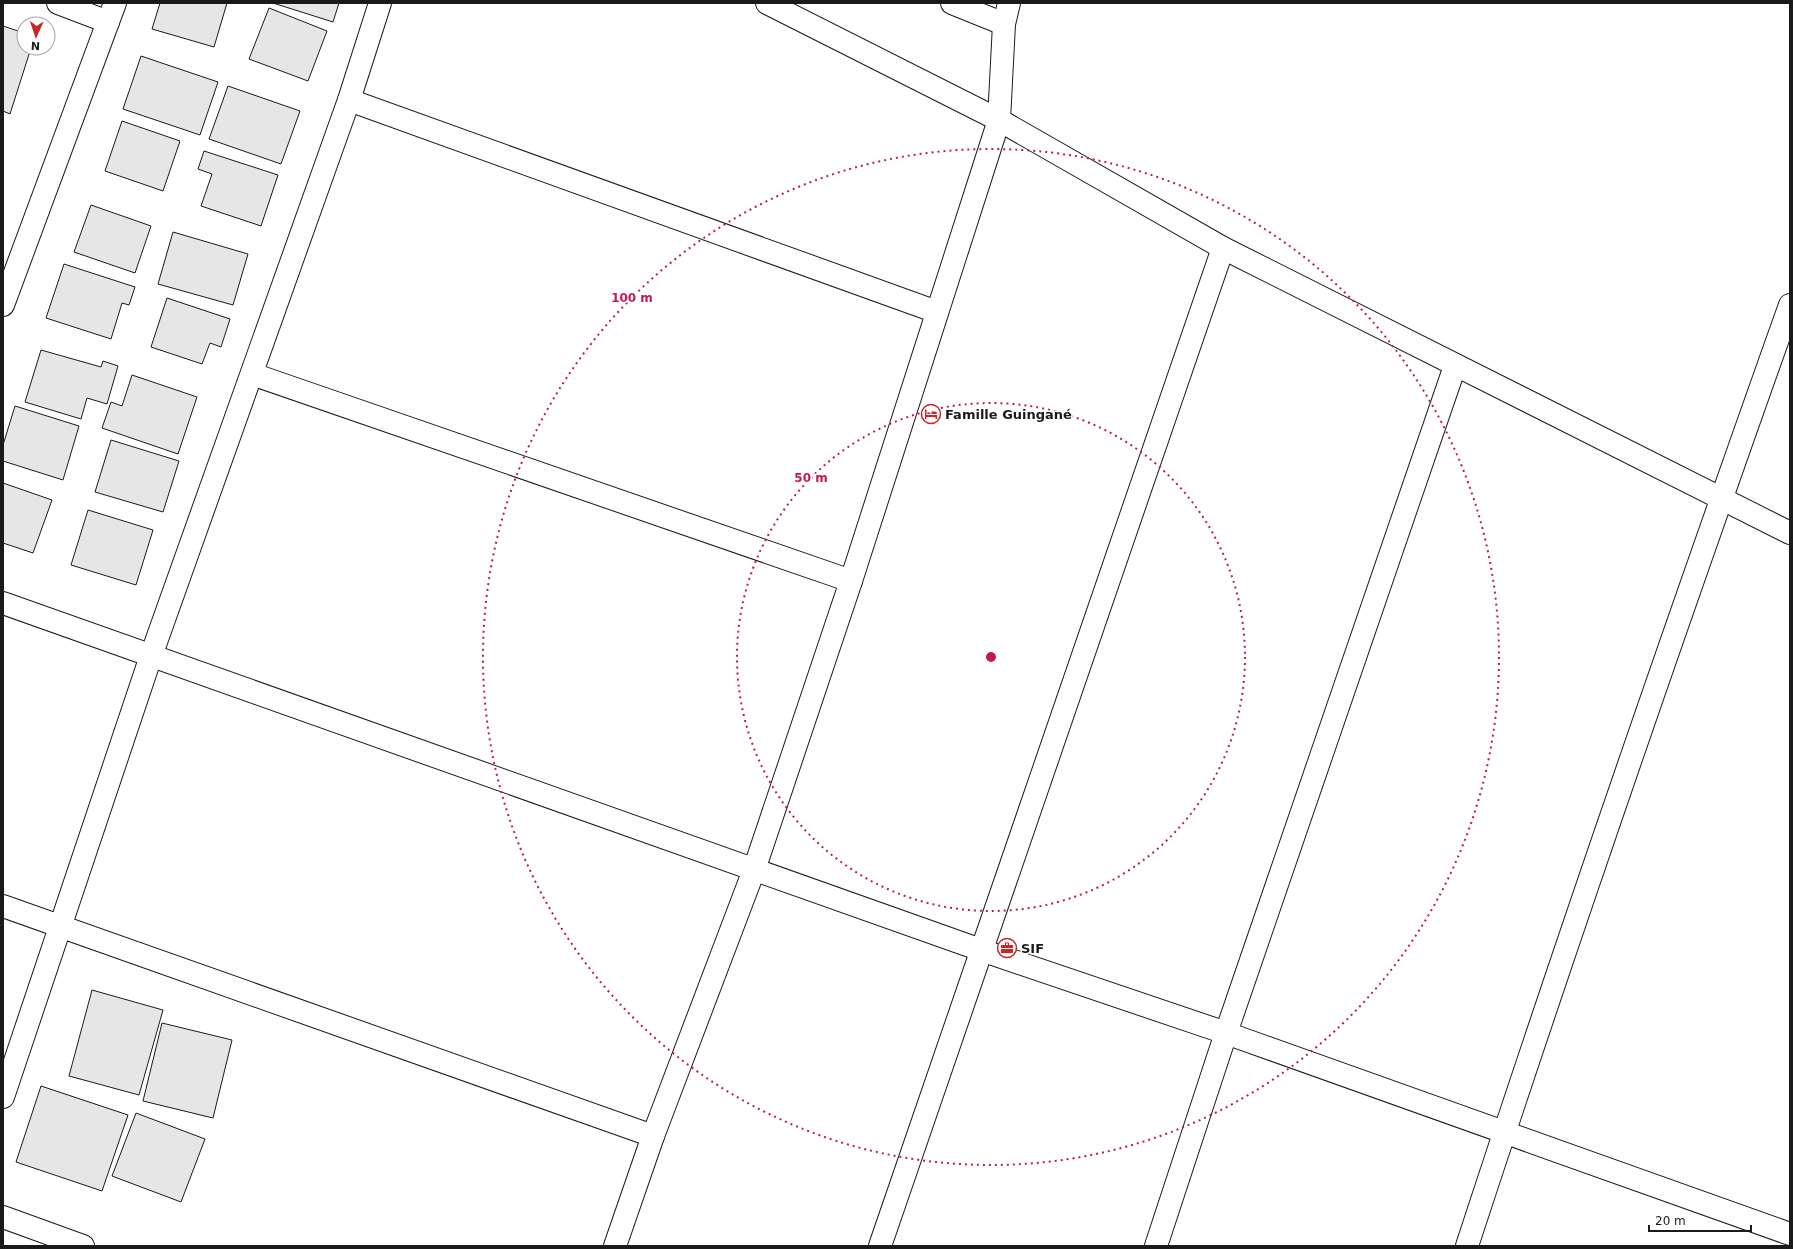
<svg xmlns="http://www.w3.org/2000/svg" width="1793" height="1249" viewBox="0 0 1793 1249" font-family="'DejaVu Sans',sans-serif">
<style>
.building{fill:#e6e6e6;stroke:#1a1a1a}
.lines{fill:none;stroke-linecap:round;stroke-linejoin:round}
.minor-casing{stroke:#1a1a1a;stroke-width:24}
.minor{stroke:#fff;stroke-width:22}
.ring{fill:none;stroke:#c2185b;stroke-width:2;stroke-dasharray:2 4}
.labels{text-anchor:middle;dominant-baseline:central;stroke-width:3;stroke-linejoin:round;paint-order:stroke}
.poi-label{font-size:13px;font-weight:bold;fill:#1a1a1a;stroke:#fff;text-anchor:start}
.centre{fill:#c2185b;stroke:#fff;stroke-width:2}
.ring-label{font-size:12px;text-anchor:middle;font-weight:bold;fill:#c2185b;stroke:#fff;stroke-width:3;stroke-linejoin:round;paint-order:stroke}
</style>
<rect width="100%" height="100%" fill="#fff"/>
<!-- building -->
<g class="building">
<polygon points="160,3 227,3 214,47 152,29"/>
<polygon points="273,3 339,3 333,22"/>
<polygon points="269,8 327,31 308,81 249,59"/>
<polygon points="3,26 24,33 24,48 31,48 10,114 3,111"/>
<polygon points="141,56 218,82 200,135 123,109"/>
<polygon points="228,86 300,111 281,164 209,139"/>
<polygon points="122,121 180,141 163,191 105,171"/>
<polygon points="204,151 278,175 261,226 201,206 212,174 198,169"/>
<polygon points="91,205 151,226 135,273 74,252"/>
<polygon points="173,232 248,254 233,305 158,284"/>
<polygon points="64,264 135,287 129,305 122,303 111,339 46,318"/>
<polygon points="167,298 230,319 221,347 210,343 202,364 151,347"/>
<polygon points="41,350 101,367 103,361 118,366 107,404 87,398 81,419 25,402"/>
<polygon points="132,375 197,397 178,454 102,428 111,402 122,406"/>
<polygon points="15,406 79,426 63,480 3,461 3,445"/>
<polygon points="111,440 179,461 163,512 95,492"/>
<polygon points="3,483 52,500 33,553 3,543"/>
<polygon points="88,510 153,530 136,585 71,565"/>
<polygon points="92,990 163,1010 139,1095 69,1076"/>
<polygon points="162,1023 232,1040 213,1118 143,1101"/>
<polygon points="41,1086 128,1115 102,1191 16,1162"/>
<polygon points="136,1113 205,1139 181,1202 112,1176"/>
</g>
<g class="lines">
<defs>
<g id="minor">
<polyline points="58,3 108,22"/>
<polyline points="767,3 999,120 1223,248 1790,533"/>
<polyline points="952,3 1004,24"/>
<polyline points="349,100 937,312"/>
<polyline points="3,305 115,3"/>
<polyline points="252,374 851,581"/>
<polyline points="3,603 981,950 1226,1033 1790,1234"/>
<polyline points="3,906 653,1136"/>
<polyline points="3,1097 151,656 349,100 380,3"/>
<polyline points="3,1217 83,1246"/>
<polyline points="615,1246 653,1136 754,870 851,581 999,120 1004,24 1009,3"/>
<polyline points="880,1246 1223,248"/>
<polyline points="1156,1246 1226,1033 1455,366"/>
<path d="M1467 1246C1570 931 1679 617 1790 305"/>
</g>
</defs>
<!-- minor casing -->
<use href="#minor" class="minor-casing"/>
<!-- minor -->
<use href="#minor" class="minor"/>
</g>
<!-- distance rings -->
<g class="ring">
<circle cx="991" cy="657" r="254"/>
<circle cx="991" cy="657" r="508"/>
</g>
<!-- icons -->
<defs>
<symbol id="hotel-ring" viewBox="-11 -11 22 22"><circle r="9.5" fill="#fff" stroke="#c62828" stroke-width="1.5"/><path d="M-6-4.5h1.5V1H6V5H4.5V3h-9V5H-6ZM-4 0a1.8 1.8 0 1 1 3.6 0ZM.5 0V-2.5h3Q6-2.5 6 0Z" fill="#c62828"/></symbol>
<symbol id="office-ring" viewBox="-11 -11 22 22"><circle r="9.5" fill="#fff" stroke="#c62828" stroke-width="1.5"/><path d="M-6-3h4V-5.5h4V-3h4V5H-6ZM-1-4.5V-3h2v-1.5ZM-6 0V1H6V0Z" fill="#c62828"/></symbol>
</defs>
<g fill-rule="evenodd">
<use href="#hotel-ring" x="920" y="403" width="22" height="22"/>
<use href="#office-ring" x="996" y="937" width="22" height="22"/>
</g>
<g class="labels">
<!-- poi labels -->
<g class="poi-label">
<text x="945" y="414">Famille Guingané</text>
<text x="1021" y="948">SIF</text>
</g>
</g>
<circle cx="991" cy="657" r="6" class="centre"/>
<g class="ring-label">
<text x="632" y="302">100 m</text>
<text x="811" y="482">50 m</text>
</g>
<!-- border -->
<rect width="1793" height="1249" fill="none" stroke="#1a1a1a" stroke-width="8"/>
<!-- north arrow -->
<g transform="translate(36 36) rotate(183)"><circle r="19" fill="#ffffff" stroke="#a3a3a3"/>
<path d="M0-3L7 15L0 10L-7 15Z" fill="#c62828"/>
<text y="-6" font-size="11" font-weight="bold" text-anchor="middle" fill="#1a1a1a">N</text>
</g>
<!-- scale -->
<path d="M1649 1225v6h102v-6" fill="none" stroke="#1a1a1a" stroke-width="2"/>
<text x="1655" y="1225" font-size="12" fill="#1a1a1a" stroke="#ffffff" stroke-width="3" paint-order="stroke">20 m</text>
</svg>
